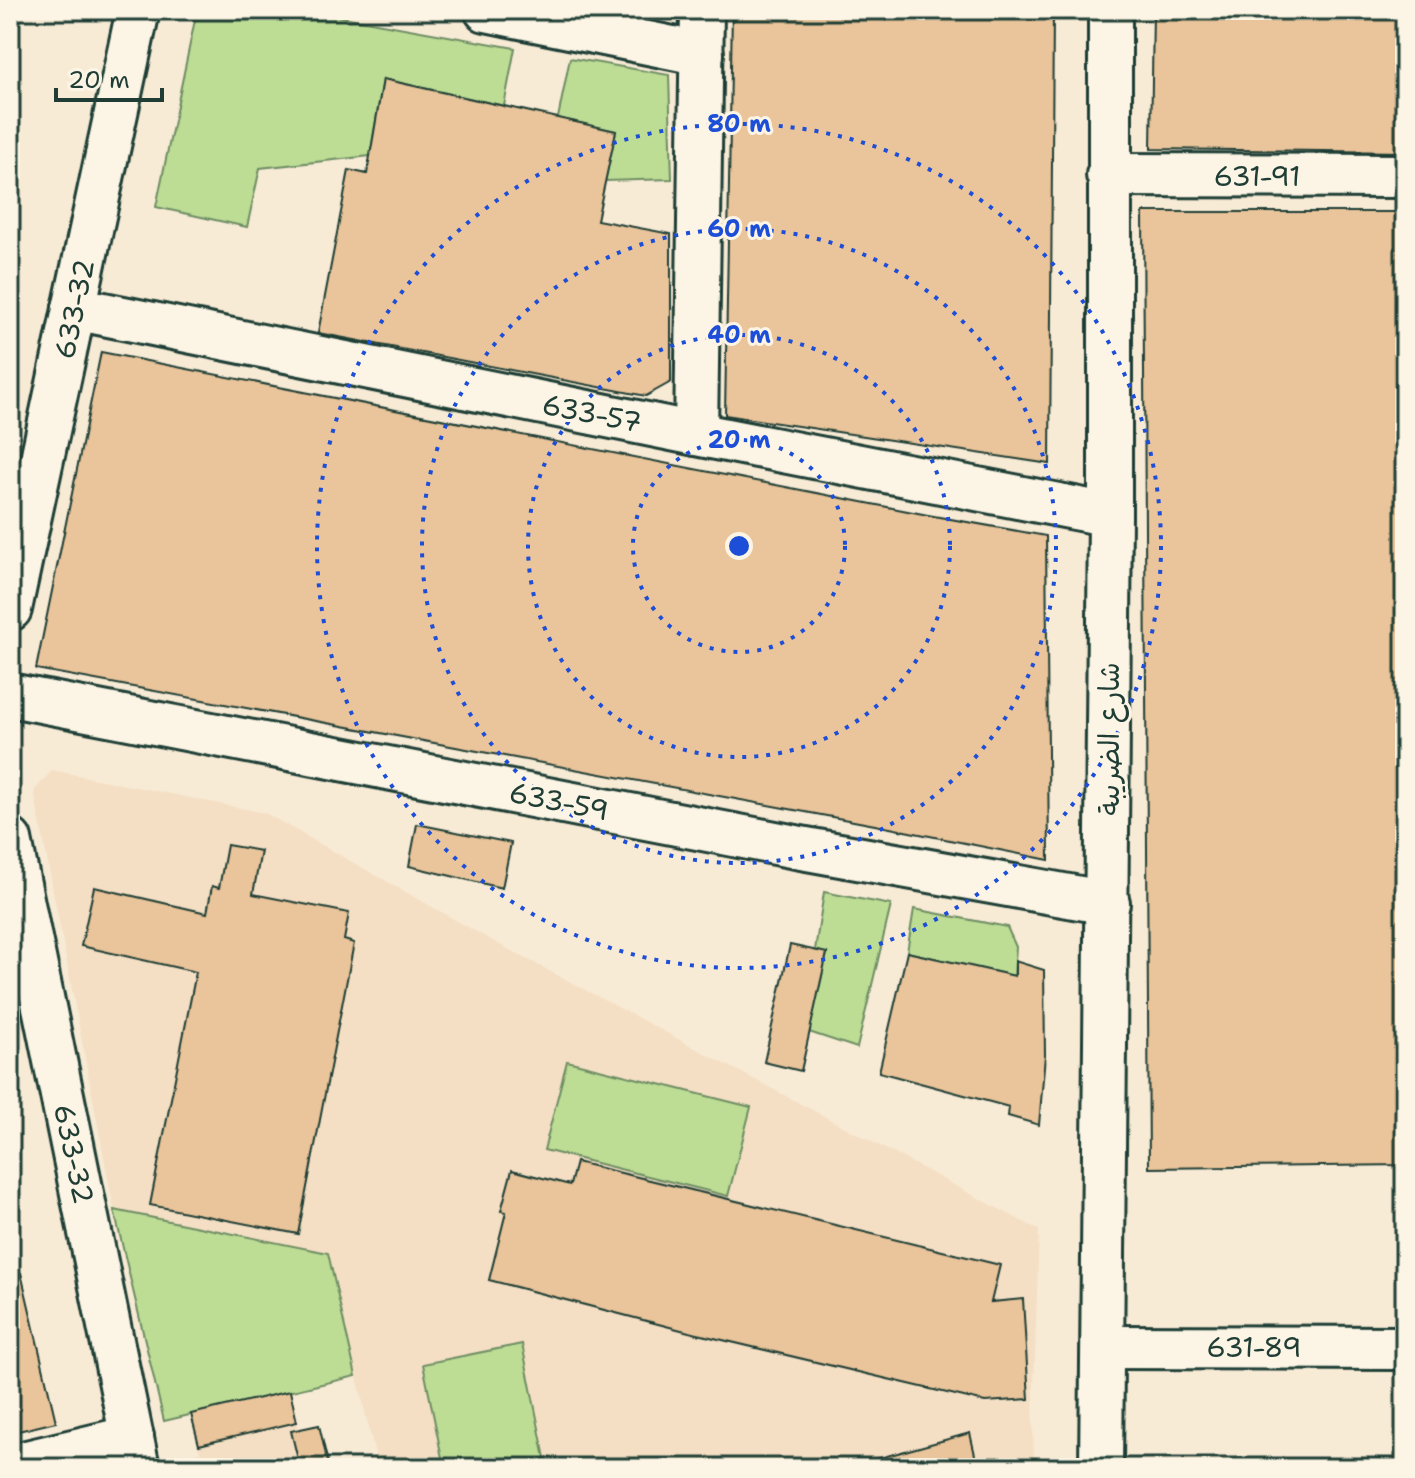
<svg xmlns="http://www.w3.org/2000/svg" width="1415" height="1478" viewBox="0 0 1415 1478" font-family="'Shantell Sans','Playpen Sans Arabic',sans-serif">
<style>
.built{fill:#f4dfc4}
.green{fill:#bddd95;stroke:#6e8d64;stroke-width:2}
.building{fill:#eac49a;stroke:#1f3d34;stroke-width:2}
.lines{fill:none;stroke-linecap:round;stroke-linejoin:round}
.minor-casing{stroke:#1f3d34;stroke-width:48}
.minor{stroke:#fcf5e5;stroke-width:42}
.ring{fill:none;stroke:#1d4ed8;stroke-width:4;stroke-dasharray:4 8}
.labels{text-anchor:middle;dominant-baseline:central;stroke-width:6;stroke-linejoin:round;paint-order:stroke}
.street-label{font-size:28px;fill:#1f3d34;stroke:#fcf5e5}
.centre{fill:#1d4ed8;stroke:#fcf5e5;stroke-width:4}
.ring-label{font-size:24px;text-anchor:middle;font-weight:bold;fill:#1d4ed8;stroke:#fcf5e5;stroke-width:6;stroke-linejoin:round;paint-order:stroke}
</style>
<rect width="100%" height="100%" fill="#f8ebd6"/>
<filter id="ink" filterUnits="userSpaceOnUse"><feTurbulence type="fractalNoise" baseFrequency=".0125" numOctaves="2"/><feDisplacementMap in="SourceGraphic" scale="16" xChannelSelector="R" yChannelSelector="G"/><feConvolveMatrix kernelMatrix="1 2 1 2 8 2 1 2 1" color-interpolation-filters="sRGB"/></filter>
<g filter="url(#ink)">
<!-- built -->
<g class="built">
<polygon points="52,770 265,813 493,941 1039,1230 1033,1419 1034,1468 378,1468 328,1253 114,1210 34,791"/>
<polygon points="290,1391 299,1429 319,1425 329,1468 185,1468 182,1456 200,1452 191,1414"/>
</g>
<!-- green -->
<g class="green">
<polygon points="197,10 304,10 515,48 504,106 383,79 370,156 260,168 247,227 156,207"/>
<polygon points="570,58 669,75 672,179 605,181 616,131 558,118"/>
<polygon points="824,892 891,905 857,1048 809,1032 827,954 815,950"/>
<polygon points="914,909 1007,927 1016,947 1014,976 907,952"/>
<polygon points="567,1061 751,1107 728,1196 544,1150"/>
<polygon points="114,1210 328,1253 356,1376 164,1421"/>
<polygon points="522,1344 547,1468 444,1468 423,1364"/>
</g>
<!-- building -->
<g class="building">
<polygon points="732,10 1053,10 1050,464 725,415"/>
<polygon points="1153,10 1405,10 1405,152 1151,149"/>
<polygon points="383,79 616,131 597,220 671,234 671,382 646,396 318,333 349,170 367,174"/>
<polygon points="1143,212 1405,212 1405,1165 1149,1168"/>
<polygon points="101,352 928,515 1046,536 1049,860 875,825 36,669"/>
<polygon points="417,824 511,843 502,888 409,866"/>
<polygon points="227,845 261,851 253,894 349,913 344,940 354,943 298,1234 150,1205 196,972 81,946 94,887 207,913 212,886 219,888"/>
<polygon points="790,945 827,953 801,1071 764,1062"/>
<polygon points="907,952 1015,976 1015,961 1044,970 1045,1055 1039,1125 1008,1116 1009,1107 879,1072"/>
<polygon points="576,1162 1000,1265 991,1302 1023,1299 1029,1399 985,1402 689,1332 489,1280 506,1212 501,1211 512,1170 570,1185"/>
<polygon points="21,1273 56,1422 10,1433 10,1274"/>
<polygon points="290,1391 297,1422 199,1445 191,1414"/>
<polygon points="319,1425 329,1468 300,1468 291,1431"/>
<polygon points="970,1433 978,1468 877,1468 876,1459"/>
</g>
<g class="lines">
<defs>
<g id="minor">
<polyline points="486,10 702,54"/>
<polyline points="1108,175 1405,176"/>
<polyline points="74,308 696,434 1110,515"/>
<polyline points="696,434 702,10"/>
<polyline points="10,609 138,10"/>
<polyline points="10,695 801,848 1108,903"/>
<polyline points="10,840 138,1468"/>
<polyline points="1103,1347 1405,1348"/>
<polyline points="10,1466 132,1437"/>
<polyline points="1101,1468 1110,515 1110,10"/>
</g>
</defs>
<!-- minor casing -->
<use href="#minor" class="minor-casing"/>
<!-- minor -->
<use href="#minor" class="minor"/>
</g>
</g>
<!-- distance rings -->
<g class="ring">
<circle cx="739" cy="546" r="106"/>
<circle cx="739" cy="546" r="211"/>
<circle cx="739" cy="546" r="317"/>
<circle cx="739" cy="546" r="422"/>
</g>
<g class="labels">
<!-- street labels -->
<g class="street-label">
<text x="1257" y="176">631-91</text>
<text transform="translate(74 309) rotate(-78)">633-32</text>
<text transform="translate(592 413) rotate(11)">633-57</text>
<text transform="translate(1109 739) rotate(-90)">شارع الضريبة</text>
<text transform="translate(559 801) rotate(11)">633-59</text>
<text transform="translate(74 1154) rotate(78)">633-32</text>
<text x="1254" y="1347">631-89</text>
</g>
</g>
<circle cx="739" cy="546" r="12" class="centre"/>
<g class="ring-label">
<text x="739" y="132">80 m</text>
<text x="739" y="237">60 m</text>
<text x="739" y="343">40 m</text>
<text x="739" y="448">20 m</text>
</g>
<!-- margin -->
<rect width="1415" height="1478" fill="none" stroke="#fcf5e5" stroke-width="40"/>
<rect x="20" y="20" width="1375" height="1438" fill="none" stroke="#1f3d34" stroke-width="3" filter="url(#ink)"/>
<!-- scale -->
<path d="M56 88v12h106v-12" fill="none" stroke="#1f3d34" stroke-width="4"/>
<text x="68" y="88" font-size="24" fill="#1f3d34" stroke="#fcf5e5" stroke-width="6" paint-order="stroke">20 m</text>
</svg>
